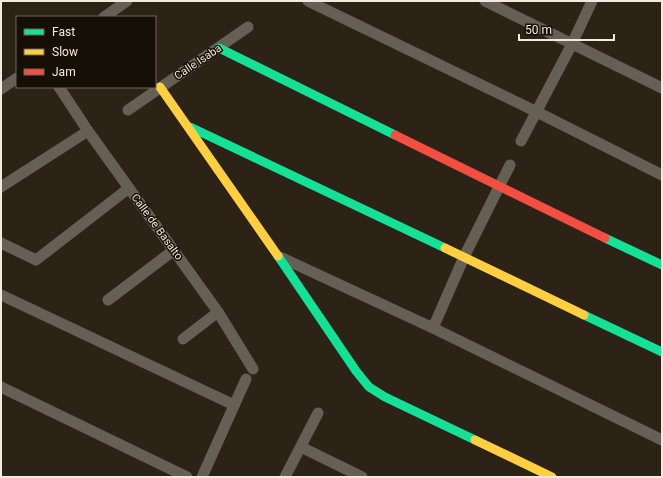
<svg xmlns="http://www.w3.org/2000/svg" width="663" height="478" viewBox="0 0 663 478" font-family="Roboto,sans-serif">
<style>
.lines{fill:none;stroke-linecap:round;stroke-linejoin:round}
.street{stroke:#665f54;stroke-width:11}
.fast{stroke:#16e098;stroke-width:9}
.slow{stroke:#ffcf43;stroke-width:9}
.jam{stroke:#f24e42;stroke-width:9}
.labels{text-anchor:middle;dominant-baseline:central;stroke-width:3;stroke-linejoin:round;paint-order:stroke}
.street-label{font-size:11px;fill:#f4e9dc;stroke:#160f06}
</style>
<rect width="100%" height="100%" fill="#2c2316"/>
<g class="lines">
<!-- street -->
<g class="street">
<polyline points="308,1 537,112 662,175"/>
<polyline points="485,1 662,88"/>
<polyline points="104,17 127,1"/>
<polyline points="59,87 88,131 218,312 253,369"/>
<polyline points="1,89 17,78"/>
<polyline points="128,110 248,27"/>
<polyline points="521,141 572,44 592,1"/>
<polyline points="1,187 88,131"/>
<polyline points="1,243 36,260 129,188"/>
<polyline points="280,257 433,328 662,440"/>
<polyline points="1,295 234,405"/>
<polyline points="108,300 174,250"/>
<polyline points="433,328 464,257 510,165"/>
<polyline points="183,339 218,312"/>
<polyline points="1,387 187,477"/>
<polyline points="301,447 362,477"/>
<polyline points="202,477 246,379"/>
<polyline points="285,477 318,413"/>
</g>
<!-- fast -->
<g class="fast">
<polyline points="219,48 395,135"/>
<polyline points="190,127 445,248"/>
<polyline points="605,238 662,265"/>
<polyline points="278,256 356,371 369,387 385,397 475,440"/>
<polyline points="584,315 662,352"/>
</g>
<!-- slow -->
<g class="slow">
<polyline points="160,87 278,256"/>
<polyline points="445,248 584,315"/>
<polyline points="475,440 552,477"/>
</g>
<!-- jam -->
<polyline class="jam" points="395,135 605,238"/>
</g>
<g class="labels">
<!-- street labels -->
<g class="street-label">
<text transform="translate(198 62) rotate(-34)">Calle Isaba</text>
<text transform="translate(157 227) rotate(54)">Calle de Basalto</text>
</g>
</g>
<!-- border -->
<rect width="663" height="478" fill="none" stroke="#f4e9dc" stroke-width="4"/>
<!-- legend -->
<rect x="16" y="16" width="140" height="72" fill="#160f06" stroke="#6f665c"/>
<rect x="24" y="29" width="20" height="6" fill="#16e098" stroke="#6f665c"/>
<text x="52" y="36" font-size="12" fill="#f4e9dc">Fast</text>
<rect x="24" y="49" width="20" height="6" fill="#ffcf43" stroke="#6f665c"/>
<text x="52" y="56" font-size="12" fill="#f4e9dc">Slow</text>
<rect x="24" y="69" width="20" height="6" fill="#f24e42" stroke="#6f665c"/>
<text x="52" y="76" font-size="12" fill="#f4e9dc">Jam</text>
<!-- scale -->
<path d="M519 34v6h95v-6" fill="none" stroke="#f4e9dc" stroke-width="2"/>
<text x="525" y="34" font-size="12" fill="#f4e9dc" stroke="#160f06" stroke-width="3" paint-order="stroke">50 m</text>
</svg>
